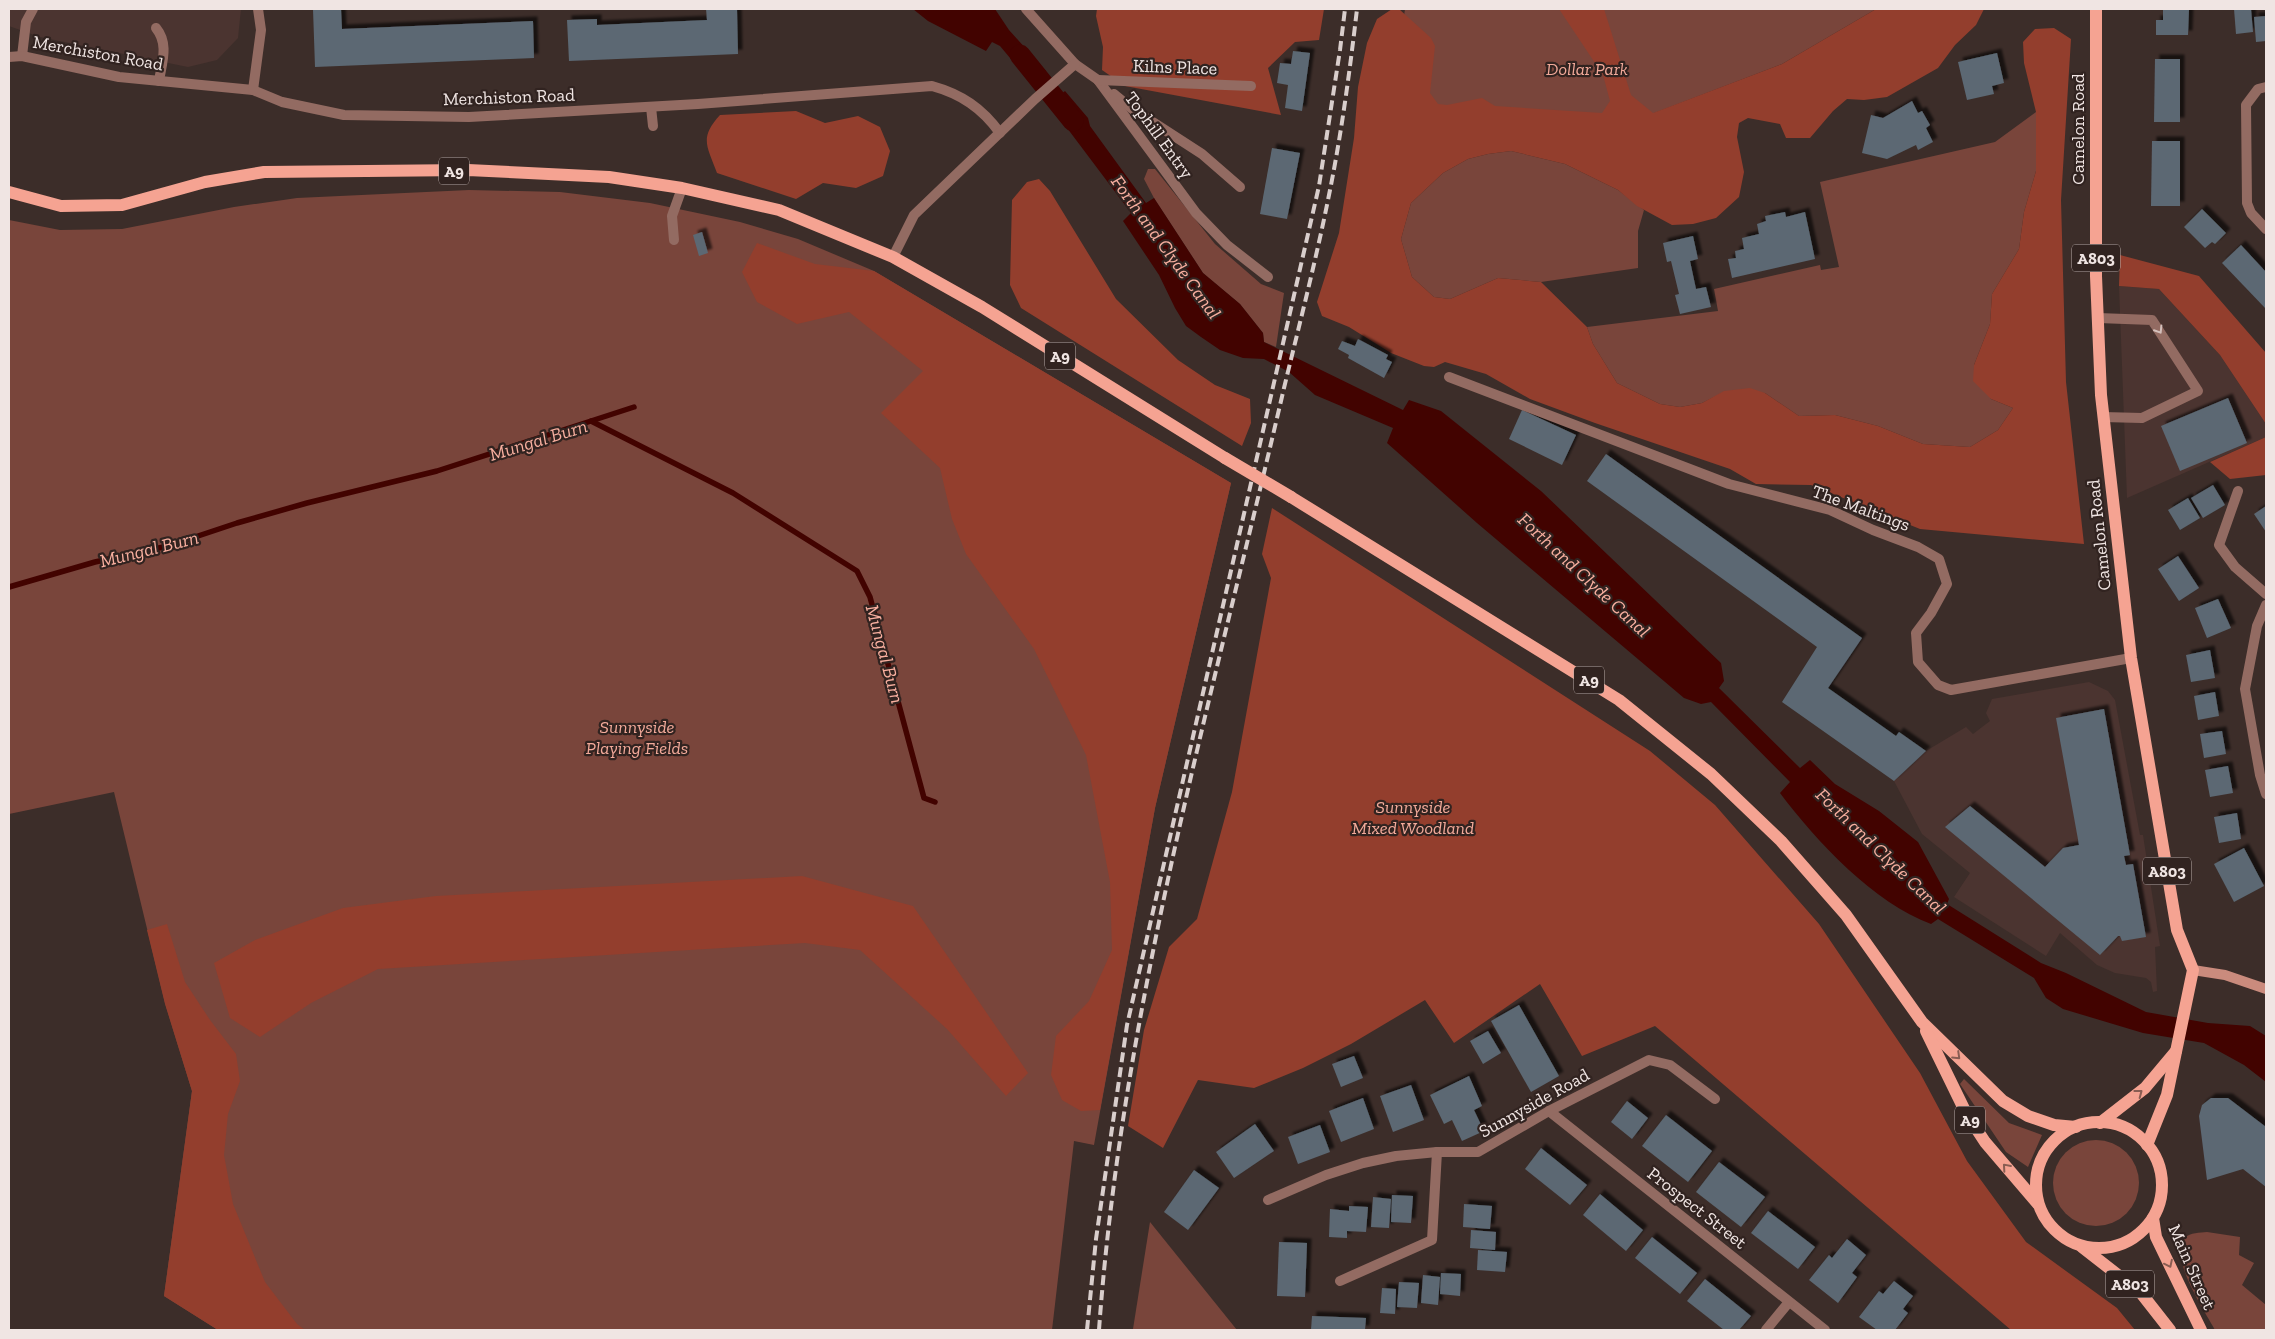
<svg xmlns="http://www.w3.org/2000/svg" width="2275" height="1339" viewBox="0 0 2275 1339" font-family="'Zilla Slab',serif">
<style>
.built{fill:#4b3430}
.green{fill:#79453b}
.forest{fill:#933e2d}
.water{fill:#420300}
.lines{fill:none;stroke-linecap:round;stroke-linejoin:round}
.stream{stroke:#420300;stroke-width:5.5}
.canal{stroke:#420300;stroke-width:21}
.building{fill:#5b6873;filter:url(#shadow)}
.lane{stroke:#936b62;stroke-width:10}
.street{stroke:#936b62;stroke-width:10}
.secondary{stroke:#ca8b7d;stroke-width:10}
.primary{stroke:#f5a392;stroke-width:12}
.rail{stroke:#d9cecc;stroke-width:4;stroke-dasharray:10 5;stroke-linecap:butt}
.primary-bridge{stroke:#f5a392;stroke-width:12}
.oneway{stroke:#d4c0bc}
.oneway2{stroke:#895d53}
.labels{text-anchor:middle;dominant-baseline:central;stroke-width:4.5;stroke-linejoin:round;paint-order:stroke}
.shield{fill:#312320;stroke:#b7aba8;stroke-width:1}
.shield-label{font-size:16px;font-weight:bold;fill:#f0e5e3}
.street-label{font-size:18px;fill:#f0e5e3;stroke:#312320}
.park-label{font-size:18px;font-style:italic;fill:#f3aa9a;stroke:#312320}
.water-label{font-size:19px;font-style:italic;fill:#f8af9f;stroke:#312320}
</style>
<defs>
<filter id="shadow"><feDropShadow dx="4.5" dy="-4.5" stdDeviation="1" flood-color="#0009"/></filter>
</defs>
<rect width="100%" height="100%" fill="#3c2d29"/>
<!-- built -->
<g class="built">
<polygon points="9,9 241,9 238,38 217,60 188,67 40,37 9,26"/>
<polygon points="2119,286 2159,289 2220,355 2266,424 2266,437 2127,498"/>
<polygon points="2089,682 2108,691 2115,700 2140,835 2143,835 2160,946 2155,947 2157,991 2153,992 2151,982 2146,978 2115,973 2097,965 2060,933 2046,956 1954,897 1970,873 1922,834 1894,781 1926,751 1966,727 1973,734 1990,721 1986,713 1992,699"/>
</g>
<!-- green -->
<g class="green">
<polygon points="1405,9 1876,9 1782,64 1610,130 1389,125"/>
<polygon points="2036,112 2036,171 2024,212 2019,249 1992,294 1990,324 1974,365 1991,399 2013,408 1998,430 1970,447 1923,444 1878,426 1835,415 1799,416 1765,393 1724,392 1702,403 1680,407 1660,404 1617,383 1593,344 1587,327 1718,311 1714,289 1820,265 1821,270 1839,267 1820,182 1995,142"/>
<polygon points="1511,151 1565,164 1618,190 1644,210 1638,231 1638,268 1541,282 1498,278 1450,299 1434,297 1412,277 1401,239 1411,203 1443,173 1468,159 1488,154"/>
<polygon points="1148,169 1155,169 1215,244 1261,284 1284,293 1276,347 1264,342 1263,333 1240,304 1203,273 1154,198 1144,179"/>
<polygon points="469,190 560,192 650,203 740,222 798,239 874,271 1231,483 1155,808 1094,1145 1074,1141 1052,1330 218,1330 164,1296 192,1091 165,1003 114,792 9,814 9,220 60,230 122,229 234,207 297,198"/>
<polygon points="1964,1079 2009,1123 2042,1135 2028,1167 2006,1152 1960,1084"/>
<circle cx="2096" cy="1183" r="43"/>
<polygon points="1150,1222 1237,1330 1133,1329"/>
<path d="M2207 1232 2240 1237 2239 1255 2254 1263 2242 1285 2266 1305V1330H2215C2206 1313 2167 1255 2185 1238 2190 1232 2200 1233 2207 1232Z"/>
</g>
<!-- forest -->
<g class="forest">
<polygon points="1097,9 1324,9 1319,40 1295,42 1268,68 1281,115 1125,86 1102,70 1103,47 1096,16"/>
<polygon points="1392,9 1399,9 1431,38 1435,46 1430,93 1438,104 1447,105 1482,98 1495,106 1602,113 1610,101 1603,75 1559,9 1604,9 1631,95 1653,113 1782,64 1876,9 1984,9 1976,25 1955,45 1938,68 1887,97 1864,100 1847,99 1833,111 1810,138 1786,138 1780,124 1748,118 1739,123 1737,137 1744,172 1739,197 1716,218 1693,224 1672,225 1637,206 1618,190 1565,164 1511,151 1488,154 1468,159 1443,173 1411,203 1401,239 1412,277 1434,297 1450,299 1498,278 1541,282 1587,327 1593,344 1617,383 1660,404 1680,407 1702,403 1724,391 1750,388 1765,393 1799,416 1835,415 1878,426 1923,444 1970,447 1998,430 2013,408 1991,399 1973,381 1974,365 1990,324 1992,294 2019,249 2024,212 2036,171 2036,112 2024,63 2023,42 2035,29 2054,28 2071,39 2061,200 2066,382 2084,544 1920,529 1811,485 1756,484 1730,469 1595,423 1530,399 1486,374 1445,362 1434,367 1424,366 1391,353 1349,327 1322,316 1317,302 1339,233 1354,138 1358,87 1367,43 1377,19"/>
<path d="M796 111 825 123 858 116 880 127 890 151 883 176 856 188 823 183 796 199 717 173C707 146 699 138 720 115Z"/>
<polygon points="1039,179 1050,191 1116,299 1178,360 1215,385 1250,399 1251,423 1242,446 1021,308 1010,285 1012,200 1027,182"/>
<polygon points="757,243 815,264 874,271 1231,483 1155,808 1100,1110 1081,1111 1062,1100 1051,1075 1056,1036 1089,1001 1112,950 1110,882 1086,755 1034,649 966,554 952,519 940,468 881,413 923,371 849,312 797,324 757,302 742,272"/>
<polygon points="2120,255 2199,276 2266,353 2266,424 2220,355 2159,289 2119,286"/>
<polygon points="2266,437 2266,475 2230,479 2210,462"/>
<polygon points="1272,508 1650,751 1715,805 1819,924 1920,1073 1967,1161 2026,1242 2117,1308 2135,1330 2011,1330 1655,1026 1582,1056 1540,984 1454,1043 1425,1000 1351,1044 1303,1068 1254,1088 1198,1080 1163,1148 1128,1126 1144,1030 1169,947 1197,919 1232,792 1271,578 1262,554"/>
<polygon points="802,876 913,906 1028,1073 1006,1096 947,1029 860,950 805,943 378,969 311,1003 260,1037 230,1018 214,963 255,940 343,908 436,896"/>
<polygon points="167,924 185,982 210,1020 236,1054 240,1081 228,1114 224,1155 233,1204 265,1282 297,1324 305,1330 218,1330 164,1296 192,1091 165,1004 147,930"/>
</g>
<!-- water -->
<g class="water">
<polygon points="913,9 995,9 1009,30 1046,71 1031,83 1000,46 992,42 986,51 928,21"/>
<path d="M1065 91 1088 118 1090 126 1146 203 1154 198 1203 273 1240 304 1263 333 1264 342 1403 410 1409 400 1441 411 1541 491 1721 663 1724 681 1719 688 1800 768 1810 760 1835 784 1879 811 1918 842 1949 899 1947 904 2041 963 2066 973 2146 1012 2208 1023 2250 1026 2266 1036V1082L2244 1065 2204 1043 2143 1033 2063 1009 2046 998 2034 978 1938 919 1931 924C1874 903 1816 841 1780 793L1790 782 1711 702 1701 704 1684 698 1477 523 1387 443 1393 428 1315 395 1289 372 1264 359 1243 358 1220 350 1201 337 1186 326 1175 308 1159 275 1123 221 1131 213 1049 104Z"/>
</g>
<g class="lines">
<!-- stream -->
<g class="stream">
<polyline points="591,421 634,407"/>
<polyline points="9,587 95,562 168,546 237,523 307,503 437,471 591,421 733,493 857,571 870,597 924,798 935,802"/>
</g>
<!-- canal -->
<polyline class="canal" points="1020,55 1073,121"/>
</g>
<!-- building -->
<g class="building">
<polygon points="313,9 341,9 342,29 533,21 534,58 315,67"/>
<polygon points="706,9 737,9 738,54 569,61 567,20 597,19 597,25 707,20"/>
<polygon points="2163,9 2189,9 2188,35 2156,35 2156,20 2163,20"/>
<polygon points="2234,9 2251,9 2253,32 2236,34"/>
<polygon points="2266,16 2266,41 2256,42 2254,17"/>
<polygon points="1293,51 1310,53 1302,111 1285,108 1288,85 1277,83 1280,63 1291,64"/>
<polygon points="1997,53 2004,83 1992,86 1994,94 1967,100 1958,62"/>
<polygon points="2155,59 2180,59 2180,122 2154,122"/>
<polygon points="1912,101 1918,113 1922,111 1930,125 1926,128 1933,142 1918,150 1916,145 1887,159 1862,153 1871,115 1883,118"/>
<polygon points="2152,141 2180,141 2180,206 2151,206"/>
<polygon points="1272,148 1300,153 1287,219 1260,214"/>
<polygon points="2202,209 2226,233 2215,244 2212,242 2205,248 2184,227"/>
<polygon points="1785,212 1786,217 1805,212 1815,259 1732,278 1728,259 1736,258 1735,251 1744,249 1742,238 1759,234 1757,224 1766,221 1765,216"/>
<polygon points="702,232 708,253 699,256 693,235"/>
<polygon points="1693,236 1698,259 1690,261 1696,289 1706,287 1711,307 1680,314 1675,295 1679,294 1671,261 1667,262 1663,243"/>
<polygon points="2241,245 2266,272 2266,309 2222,263"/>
<polygon points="1358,339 1388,355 1386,359 1392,362 1384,378 1348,358 1349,355 1338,349 1342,341 1355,346"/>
<polygon points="2228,398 2247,443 2180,471 2161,426"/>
<polygon points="1522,410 1576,435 1562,465 1509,439"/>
<polygon points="1606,454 1862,638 1828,688 1896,736 1899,732 1926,751 1894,781 1782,702 1817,647 1587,481"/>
<polygon points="2213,485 2225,505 2203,518 2191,498"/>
<polygon points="2188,498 2200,518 2180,530 2168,510"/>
<polygon points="2266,506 2266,532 2254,514"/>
<polygon points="2178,556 2199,588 2179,601 2158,569"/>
<polygon points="2218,599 2231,628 2207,638 2195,608"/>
<polygon points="2210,650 2215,678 2191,682 2186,655"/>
<polygon points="2215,692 2219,716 2198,720 2194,696"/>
<polygon points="2104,709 2130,855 2124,856 2126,865 2133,864 2146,937 2122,941 2120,936 2118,936 2100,955 1945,827 1970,806 2045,867 2063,848 2079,845 2056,718"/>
<polygon points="2222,731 2226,754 2204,758 2200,734"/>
<polygon points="2228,766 2233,793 2210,797 2205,770"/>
<polygon points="2237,813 2241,839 2219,843 2214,817"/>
<polygon points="2244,848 2264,886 2234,902 2214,864"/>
<polygon points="1519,1005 1559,1076 1531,1092 1491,1021"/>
<polygon points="1488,1031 1501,1053 1483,1064 1470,1041"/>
<polygon points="1354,1056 1363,1078 1341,1087 1332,1064"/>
<polygon points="1469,1076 1482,1106 1474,1110 1484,1131 1462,1141 1452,1120 1444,1124 1430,1095"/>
<polygon points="1411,1085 1424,1120 1393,1132 1380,1096"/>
<polygon points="1363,1098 1374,1129 1341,1142 1329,1111"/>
<polygon points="2211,1098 2228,1098 2266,1127 2266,1187 2243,1169 2207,1180 2199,1116 2202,1105"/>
<polygon points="1627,1101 1648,1118 1632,1139 1611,1122"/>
<polygon points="1666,1115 1712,1151 1688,1182 1642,1146"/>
<polygon points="1255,1124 1274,1151 1234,1178 1216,1152"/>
<polygon points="1320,1125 1330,1152 1298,1164 1288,1137"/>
<polygon points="1541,1148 1587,1185 1570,1205 1525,1169"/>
<polygon points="1719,1162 1765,1197 1741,1227 1696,1192"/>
<polygon points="1194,1170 1219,1188 1188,1230 1164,1212"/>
<polygon points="1600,1194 1643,1230 1626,1251 1583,1215"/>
<polygon points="1392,1195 1413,1196 1411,1223 1391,1222"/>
<polygon points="1373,1197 1391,1199 1389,1228 1371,1227"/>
<polygon points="1464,1204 1492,1206 1490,1229 1463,1227"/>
<polygon points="1349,1206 1368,1207 1366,1232 1347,1231 1347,1238 1329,1237 1330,1209 1349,1211"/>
<polygon points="1768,1211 1815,1247 1798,1269 1751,1233"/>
<polygon points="1471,1230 1496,1232 1495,1250 1470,1248"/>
<polygon points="1652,1237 1697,1273 1680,1294 1635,1258"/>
<polygon points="1847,1239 1866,1255 1852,1273 1857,1277 1838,1303 1809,1280 1829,1255 1832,1258"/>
<polygon points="1279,1242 1307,1243 1305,1297 1277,1296"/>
<polygon points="1478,1250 1507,1252 1505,1272 1477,1270"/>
<polygon points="1441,1273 1461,1274 1460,1296 1440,1294"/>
<polygon points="1423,1275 1440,1277 1438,1305 1421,1303"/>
<polygon points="1705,1279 1751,1316 1739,1330 1724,1330 1687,1301"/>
<polygon points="1894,1281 1913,1296 1903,1309 1908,1313 1895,1330 1877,1330 1859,1317 1879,1291 1883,1294"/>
<polygon points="1399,1282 1419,1283 1417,1308 1397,1307"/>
<polygon points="1382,1288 1396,1289 1395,1314 1380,1313"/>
<polygon points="1312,1316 1366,1318 1365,1330 1311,1330"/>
</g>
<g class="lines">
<!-- lane -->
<g class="lane">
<polyline points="1026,9 1075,64 1098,80 1196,213 1227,245 1268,277"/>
<path d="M156 28C169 44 162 62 159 81"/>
<polyline points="22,56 26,22 33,9"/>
<polyline points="1098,80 1251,86"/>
<polyline points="1114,94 1131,108 1202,154 1240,187"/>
<polyline points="651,107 653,126"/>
<polyline points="674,240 672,216 682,188"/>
<polyline points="2098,318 2152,320 2198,391 2142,418 2103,417"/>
</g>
<!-- street -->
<g class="street">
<path d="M9 57 22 56 119 77 253 90 282 102 344 115 469 117 698 104 932 86C961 94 982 108 1000 133"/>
<polyline points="2266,87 2258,89 2246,105 2247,203 2251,213 2266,229"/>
<polyline points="253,90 261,30 258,9"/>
<polyline points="893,257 914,215 1035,99 1075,64"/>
<polyline points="1449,377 1729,484 1830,510 1873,530 1918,547 1939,559 1947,584 1931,613 1916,633 1918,662 1938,685 1951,690 2131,658"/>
<polyline points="2238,491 2219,545 2235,567 2266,594"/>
<polyline points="2266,605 2257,626 2245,689 2260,775 2266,794"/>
<polyline points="1549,1111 1825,1330"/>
<polyline points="1268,1200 1326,1175 1363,1163 1396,1156 1437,1152 1478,1152 1549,1111 1649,1060 1670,1065 1715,1099"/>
<polyline points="1340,1281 1432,1240 1437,1152"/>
<polyline points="1766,1330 1789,1302"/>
</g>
<!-- secondary -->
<polyline class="secondary" points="2193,970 2225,975 2266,989"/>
<!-- primary -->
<g class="primary">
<polyline points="2096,9 2096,276 2101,395 2131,658 2177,930 2193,970 2167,1095 2147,1145"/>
<polyline points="9,192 61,206 122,205 205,182 264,172 468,170 609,177 682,188 779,210 893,257 982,307 1225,458"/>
<polyline points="1291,497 1619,700 1711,774 1781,841 1846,915 1922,1022 2003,1101 2028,1116 2054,1125 2076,1127"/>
<polyline points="1926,1031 1966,1113 1985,1142 2038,1204"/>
<circle cx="2099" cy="1185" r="63"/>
<polyline points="2100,1123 2145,1088 2176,1051"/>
<polyline points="2153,1218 2156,1237 2201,1330"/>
<polyline points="2082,1247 2141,1293 2170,1330"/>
</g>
<!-- rail -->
<g class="rail">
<polyline points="1087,1330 1096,1239 1127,1025 1319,186 1340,50 1345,9"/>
<path d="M1099 1330C1122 1010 1212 699 1284 388 1300 322 1317 256 1330 190 1342 130 1350 69 1357 9"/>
</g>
<!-- primary-bridge -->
<polyline class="primary-bridge" points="1225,458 1291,497"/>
</g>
<!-- one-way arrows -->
<defs><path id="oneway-chevron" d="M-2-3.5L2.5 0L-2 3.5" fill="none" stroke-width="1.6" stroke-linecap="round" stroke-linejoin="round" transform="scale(1.25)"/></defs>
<use class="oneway" href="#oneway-chevron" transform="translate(2159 330) rotate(58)"/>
<g class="oneway2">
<use href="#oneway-chevron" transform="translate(1957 1056) rotate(44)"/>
<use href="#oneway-chevron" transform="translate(2139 1093) rotate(-37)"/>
<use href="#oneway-chevron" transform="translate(2006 1167) rotate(-131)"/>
<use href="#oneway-chevron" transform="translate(2169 1264) rotate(64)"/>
</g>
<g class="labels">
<!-- shield labels -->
<g class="shield">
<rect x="439" y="157.5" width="30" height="27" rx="4"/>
<rect x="2072" y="244.5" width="48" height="27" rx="4"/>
<rect x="1045" y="342.5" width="30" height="27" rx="4"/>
<rect x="1574" y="666.5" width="30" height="27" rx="4"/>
<rect x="2143" y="857.5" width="48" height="27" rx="4"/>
<rect x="1955" y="1106.5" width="30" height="27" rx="4"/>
<rect x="2106" y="1270.5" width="48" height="27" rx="4"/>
</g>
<g class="shield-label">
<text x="454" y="171">A9</text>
<text x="2096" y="258">A803</text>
<text x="1060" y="356">A9</text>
<text x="1589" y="680">A9</text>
<text x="2167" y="871">A803</text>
<text x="1970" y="1120">A9</text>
<text x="2130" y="1284">A803</text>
</g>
<!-- street labels -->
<g class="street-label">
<text transform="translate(98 53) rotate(10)">Merchiston Road</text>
<text transform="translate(1175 67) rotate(2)">Kilns Place</text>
<text transform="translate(509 97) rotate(-2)">Merchiston Road</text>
<text transform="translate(2078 129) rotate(-90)">Camelon Road</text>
<text transform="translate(1159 135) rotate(54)">Tophill Entry</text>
<text transform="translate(1861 508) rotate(20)">The Maltings</text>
<text transform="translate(2099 535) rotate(-96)">Camelon Road</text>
<text transform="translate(1534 1103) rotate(-29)">Sunnyside Road</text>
<text transform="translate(1697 1208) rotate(38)">Prospect Street</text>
<text transform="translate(2192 1267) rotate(66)">Main Street</text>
</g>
<!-- park labels -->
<g class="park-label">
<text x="1587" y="69">Dollar Park</text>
<text x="637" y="727">Sunnyside<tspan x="637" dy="21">Playing Fields</tspan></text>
<text x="1413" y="807">Sunnyside<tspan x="1413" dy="21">Mixed Woodland</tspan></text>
</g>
<!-- water labels -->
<g class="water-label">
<text transform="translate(1166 247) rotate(54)">Forth and Clyde Canal</text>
<text transform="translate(538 440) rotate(-17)">Mungal Burn</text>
<text transform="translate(149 549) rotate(-14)">Mungal Burn</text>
<text transform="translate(1584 575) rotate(43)">Forth and Clyde Canal</text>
<text transform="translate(885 654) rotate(75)">Mungal Burn</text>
<text transform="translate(1881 851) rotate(44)">Forth and Clyde Canal</text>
</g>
</g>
<!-- border -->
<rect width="2275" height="1339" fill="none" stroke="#f0e5e3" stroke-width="20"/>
</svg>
